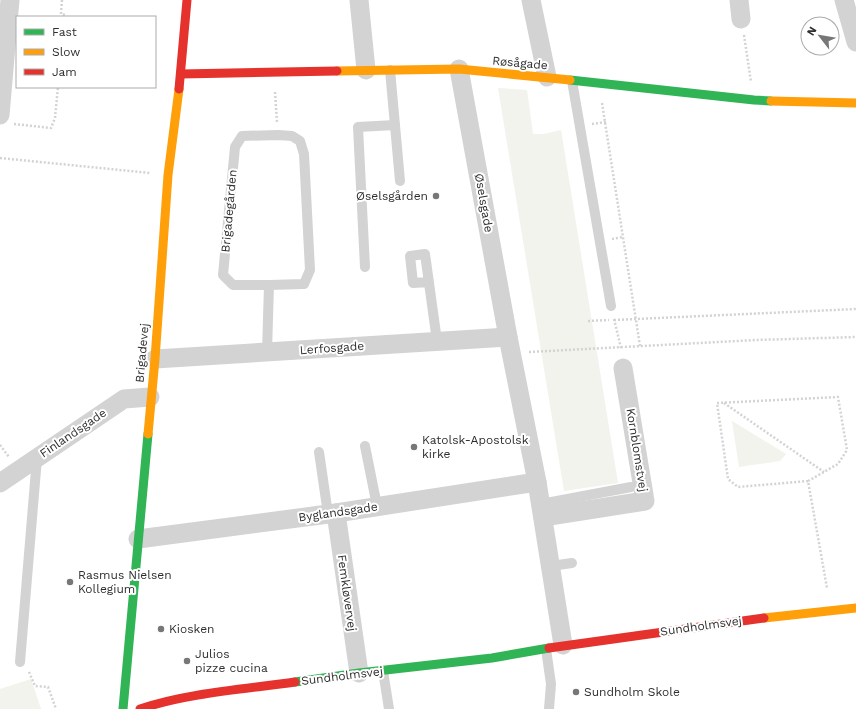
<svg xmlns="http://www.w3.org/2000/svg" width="856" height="709" viewBox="0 0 856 709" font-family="'Work Sans',sans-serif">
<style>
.green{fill:#f1f3ec}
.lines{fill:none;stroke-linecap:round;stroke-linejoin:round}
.path{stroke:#d3d3d3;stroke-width:2.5;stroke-dasharray:2 2;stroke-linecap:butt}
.lane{stroke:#d3d3d3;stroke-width:10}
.street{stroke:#d3d3d3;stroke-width:19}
.fast{stroke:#30b455;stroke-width:9}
.slow{stroke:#ff9f0a;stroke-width:9}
.jam{stroke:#e5322d;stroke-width:9}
.poi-dot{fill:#777;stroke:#fff;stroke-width:1.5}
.labels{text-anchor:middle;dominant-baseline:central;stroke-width:4;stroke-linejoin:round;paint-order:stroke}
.street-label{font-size:12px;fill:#2e2e2e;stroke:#fff}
.poi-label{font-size:12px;fill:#2e2e2e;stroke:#fff;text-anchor:start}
</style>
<rect width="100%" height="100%" fill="#fff"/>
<!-- green -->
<g class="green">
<polygon points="498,88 527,90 533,134 544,134 561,130 618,483 564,491"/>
<polygon points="732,421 786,454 780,461 739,467"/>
<polygon points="31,679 41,709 0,709 0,689"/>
</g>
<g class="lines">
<!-- path -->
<g class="path">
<polyline points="62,0 61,14 65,15 64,17"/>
<polyline points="744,35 751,82"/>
<polyline points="275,92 277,122"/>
<polyline points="602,103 640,346"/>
<polyline points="14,124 51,128 55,118 58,87"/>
<polyline points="592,124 606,122"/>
<polyline points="0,158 150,173"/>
<polyline points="612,239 623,237"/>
<polyline points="614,319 621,348"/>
<polyline points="614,320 856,309"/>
<polyline points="588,321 609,320"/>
<polyline points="529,352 756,340 856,337"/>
<polyline points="724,403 824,472"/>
<polyline points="0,445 9,457"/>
<polyline points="808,481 838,464 847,450 838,397 717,403 728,479 738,487 808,481 827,588"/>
<polyline points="29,672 35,686 48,687 56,709"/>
</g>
<!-- lane -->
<g class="lane">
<polyline points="390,70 400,181"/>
<polyline points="572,81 611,306"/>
<polyline points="365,267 358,127 395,125"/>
<polyline points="429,282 413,283 410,256 425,254 437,341"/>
<polyline points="267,352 269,285 304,284 310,270 304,154 300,141 292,136 278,135 242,136 235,147 223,275 233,285 269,285"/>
<polyline points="365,446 377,506"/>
<polyline points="319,452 328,514"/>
<polyline points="541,504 631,487"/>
<polyline points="551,566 572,563"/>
<polyline points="546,649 551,684 549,709"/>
<polyline points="20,662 37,458"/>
<polyline points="383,671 389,709"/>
</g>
<!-- street -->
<g class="street">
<polyline points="359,0 366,70"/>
<polyline points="531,0 547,77"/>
<polyline points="739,0 741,19"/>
<polyline points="844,0 856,42"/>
<polyline points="459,69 508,337 537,482 563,645"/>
<polyline points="0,115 10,0"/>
<polyline points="155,359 508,337"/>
<polyline points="0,483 124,399 150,397"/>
<polyline points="336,513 359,673"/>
<polyline points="543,517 645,501 623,368"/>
<polyline points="138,539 336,513 537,482"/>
</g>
<!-- fast -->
<g class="fast">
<polyline points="570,80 754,100 771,101"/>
<polyline points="295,682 359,673 492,658 549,648"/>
<polyline points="123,709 148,434"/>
</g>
<!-- slow -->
<g class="slow">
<polyline points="337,71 459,69 570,80"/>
<polyline points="771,101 856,103"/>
<polyline points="148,434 155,359 168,175 179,89"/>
<polyline points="764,618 856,608"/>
</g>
<!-- jam -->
<g class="jam">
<polyline points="181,74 337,71"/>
<polyline points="179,89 187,0"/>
<polyline points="549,648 764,618"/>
<path d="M140 709C187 693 246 689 295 682"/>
</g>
</g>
<!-- markers -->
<g class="poi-dot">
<circle cx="436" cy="196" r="4"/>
<circle cx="414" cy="447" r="4"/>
<circle cx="70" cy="582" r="4"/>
<circle cx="161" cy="629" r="4"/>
<circle cx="187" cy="661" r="4"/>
<circle cx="576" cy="692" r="4"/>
</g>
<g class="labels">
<!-- street labels -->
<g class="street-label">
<text transform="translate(520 63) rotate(5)">Røsågade</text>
<text transform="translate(484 203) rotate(80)">Øselsgade</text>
<text transform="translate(229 211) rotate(-85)">Brigadegården</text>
<text transform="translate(332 348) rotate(-4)">Lerfosgade</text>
<text transform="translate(142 353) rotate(-85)">Brigadevej</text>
<text transform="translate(73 433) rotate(-34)">Finlandsgade</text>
<text transform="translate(637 450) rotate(81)">Kornblomstvej</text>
<text transform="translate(338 512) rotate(-8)">Byglandsgade</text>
<text transform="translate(347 593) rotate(82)">Femkløvervej</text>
<text transform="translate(701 626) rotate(-8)">Sundholmsvej</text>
<text transform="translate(342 676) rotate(-7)">Sundholmsvej</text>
</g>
<!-- poi labels -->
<g class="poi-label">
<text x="428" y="196" text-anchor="end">Øselsgården</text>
<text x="422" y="440">Katolsk-Apostolsk<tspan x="422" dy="14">kirke</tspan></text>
<text x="78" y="575">Rasmus Nielsen<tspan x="78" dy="14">Kollegium</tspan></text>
<text x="169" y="629">Kiosken</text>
<text x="195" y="654">Julios<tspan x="195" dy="14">pizze cucina</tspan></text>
<text x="584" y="692">Sundholm Skole</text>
</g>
</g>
<!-- legend -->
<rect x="16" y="16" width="140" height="72" fill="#ffffff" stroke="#ababab"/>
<rect x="24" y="29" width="20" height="6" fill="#30b455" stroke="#ababab"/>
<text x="52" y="36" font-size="12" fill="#2e2e2e">Fast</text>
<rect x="24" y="49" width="20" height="6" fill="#ff9f0a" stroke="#ababab"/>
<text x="52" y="56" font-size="12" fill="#2e2e2e">Slow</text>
<rect x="24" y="69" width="20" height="6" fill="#e5322d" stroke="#ababab"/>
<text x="52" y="76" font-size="12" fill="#2e2e2e">Jam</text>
<!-- north arrow -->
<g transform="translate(820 36) rotate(301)"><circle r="19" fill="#ffffff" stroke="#ababab"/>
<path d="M0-3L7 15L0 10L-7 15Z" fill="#777777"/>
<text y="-6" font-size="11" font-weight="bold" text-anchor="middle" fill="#2e2e2e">N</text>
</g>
</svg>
